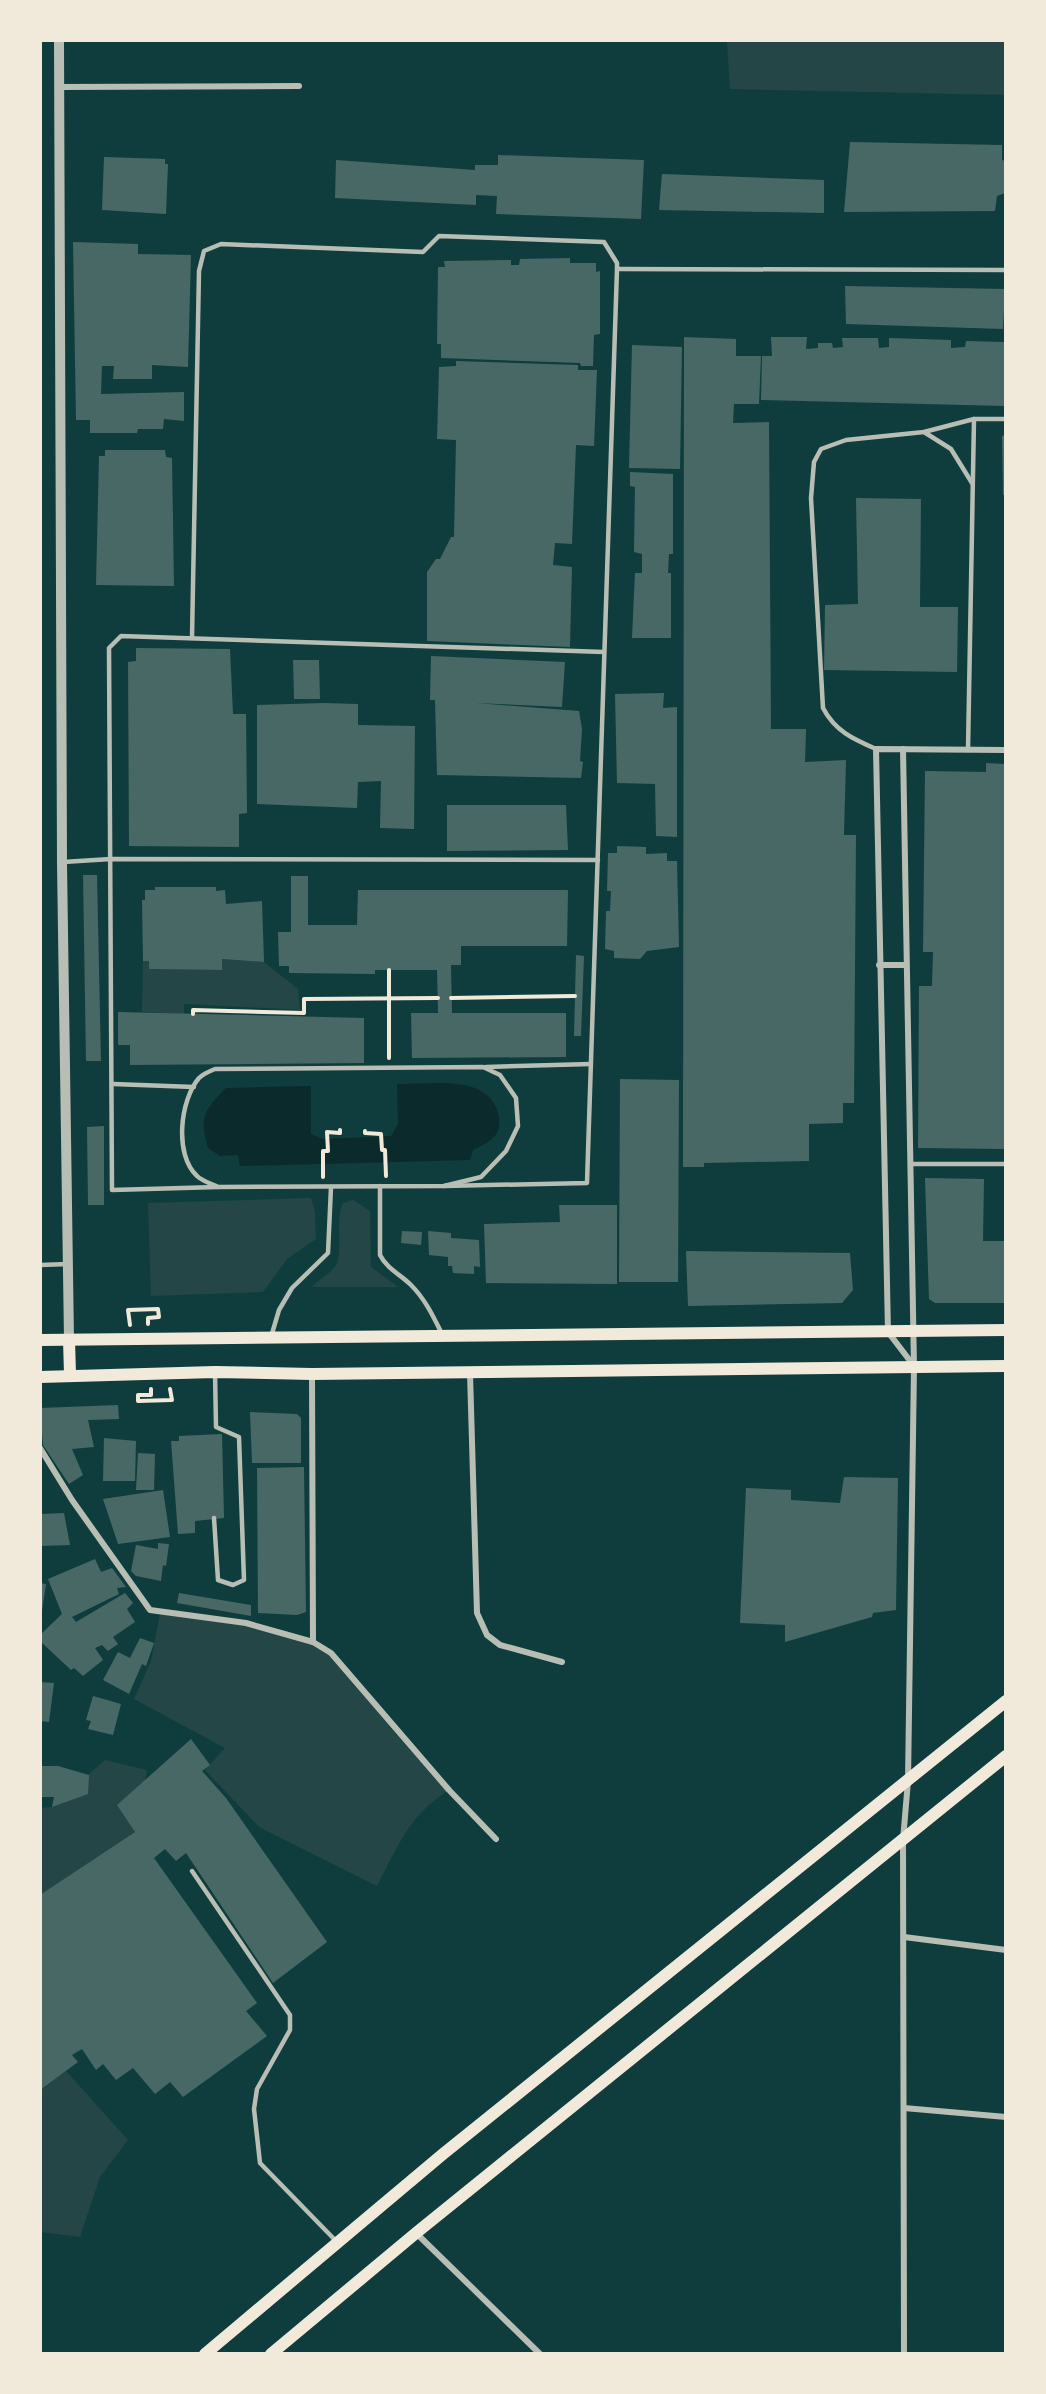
<svg xmlns="http://www.w3.org/2000/svg" width="1046" height="2394" viewBox="0 0 1046 2394" font-family="Inter,sans-serif">
<style>
.green{fill:#244646}
.water{fill:#0a2a2b}
.building{fill:#486865}
.lines{fill:none;stroke-linecap:round;stroke-linejoin:round}
.path{stroke:#f1e9da;stroke-width:4}
.service{stroke:#b8beb3;stroke-width:4.5}
.minor{stroke:#b8beb3;stroke-width:6}
.tertiary{stroke:#b8beb3;stroke-width:10}
.secondary{stroke:#f1e9da;stroke-width:12}
</style>
<rect width="100%" height="100%" fill="#0f3d3e"/>
<!-- green -->
<g class="green">
<polygon points="727,41 1005,41 1005,95 730,89"/>
<polygon points="222,959 264,962 298,989 300,1010 184,1004 184,1014 142,1012 143,961 149,961 149,969 222,970"/>
<polygon points="311,1198 315,1211 316,1239 287,1259 263,1292 151,1296 148,1203"/>
<path d="M353 1200 370 1211 371 1267 398 1287H312C318 1280 328 1275 334 1268 345 1254 334 1221 343 1203Z"/>
<path d="M160 1613C216 1619 281 1621 331 1653L449 1790C409 1815 398 1846 377 1886L259 1827 205 1770 225 1748 134 1699 151 1661Z"/>
<polygon points="105,1760 147,1770 135,1832 41,1895 41,1808 52,1807"/>
<polygon points="66,2071 128,2140 100,2177 80,2237 41,2232 40,2089"/>
</g>
<!-- water -->
<path class="water" d="M397 1084C431 1085 492 1072 499 1118 502 1137 487 1143 473 1150L470 1160 240 1166 238 1155 220 1156 208 1148C199 1116 204 1111 226 1088L311 1086V1134L323 1139 391 1136 398 1124Z"/>
<!-- building -->
<g class="building">
<polygon points="850,142 1002,145 1002,160 1005,161 1005,193 997,196 995,211 844,212"/>
<polygon points="498,155 644,160 641,219 496,214 497,196 476,195 476,205 335,198 336,160 475,170 475,165 498,165"/>
<polygon points="104,157 165,159 165,164 168,164 166,214 102,210"/>
<polygon points="662,174 824,180 824,213 659,210"/>
<polygon points="73,242 138,244 138,254 191,255 188,367 152,365 152,379 113,379 114,366 102,366 101,394 184,392 184,421 164,419 163,429 138,429 137,433 90,433 90,420 76,420"/>
<polygon points="570,258 570,263 596,263 596,272 600,271 600,334 594,335 593,366 581,366 580,363 441,358 441,344 437,344 438,267 445,267 444,261 511,260 511,265 519,265 520,259"/>
<polygon points="845,286 1005,289 1003,329 846,324"/>
<polygon points="684,337 736,339 736,356 761,356 759,404 734,404 733,423 769,422 771,729 806,729 805,762 846,760 844,835 856,835 854,1103 843,1103 843,1123 809,1124 809,1161 704,1163 704,1167 683,1167"/>
<polygon points="771,337 807,337 806,349 818,348 818,343 832,343 833,348 843,347 842,338 878,338 879,348 889,347 889,338 951,340 951,348 965,347 966,341 1005,342 1005,406 761,400 762,356 772,356"/>
<polygon points="632,345 682,347 680,469 629,468"/>
<polygon points="456,361 578,365 578,370 597,370 594,446 576,445 572,544 555,543 553,565 572,567 570,647 427,641 427,572 436,559 440,559 451,537 454,537 456,440 437,439 439,367 456,366"/>
<polygon points="1005,435 1005,495 1003,495 1002,436"/>
<polygon points="105,450 165,450 166,457 172,458 174,586 96,585 99,456 105,456"/>
<polygon points="630,472 673,474 673,554 669,554 668,573 671,573 671,638 632,638 635,573 642,573 642,554 634,552 635,487 630,486"/>
<polygon points="856,498 921,499 920,607 958,607 957,672 824,670 825,605 858,604"/>
<polygon points="136,648 230,649 233,714 246,714 247,813 239,814 239,847 129,846 128,662 136,661"/>
<polygon points="431,656 565,662 562,707 476,703 579,711 582,729 580,761 583,762 581,778 437,775 435,700 430,700"/>
<polygon points="293,660 319,660 320,699 294,699"/>
<polygon points="664,693 663,708 677,707 677,837 656,836 655,784 617,783 615,694"/>
<polygon points="323,703 358,704 358,725 415,726 414,829 380,828 381,781 358,782 357,808 257,804 257,705"/>
<polygon points="986,763 1005,764 1005,1149 918,1148 919,986 932,986 933,952 923,952 925,771 986,772"/>
<polygon points="447,805 566,805 568,850 447,851"/>
<polygon points="617,846 646,847 646,854 667,853 667,861 677,861 679,947 647,951 640,959 614,958 614,951 605,949 606,911 610,911 611,891 607,891 608,853 617,853"/>
<polygon points="83,875 97,875 101,1061 86,1061"/>
<polygon points="291,876 308,876 308,925 357,925 358,890 568,890 567,946 461,946 461,965 451,965 452,1013 566,1013 566,1057 412,1058 411,1013 438,1013 437,970 375,970 375,974 289,973 289,966 279,966 278,932 291,932"/>
<polygon points="155,887 216,887 216,891 225,890 226,904 262,901 264,962 222,959 222,970 149,969 149,961 143,961 142,900 145,900 145,890 155,890"/>
<polygon points="576,955 584,956 581,1036 574,1036"/>
<polygon points="118,1012 364,1018 364,1063 130,1065 130,1045 118,1045"/>
<polygon points="620,1079 679,1080 678,1282 619,1282"/>
<polygon points="104,1126 104,1205 88,1205 87,1127"/>
<polygon points="925,1178 984,1179 983,1241 1005,1241 1005,1303 935,1303 929,1299"/>
<polygon points="559,1205 617,1205 617,1284 486,1283 484,1224 560,1222"/>
<polygon points="402,1231 422,1232 421,1245 401,1243"/>
<polygon points="428,1231 451,1233 451,1238 479,1240 480,1267 474,1266 474,1274 453,1273 452,1266 448,1266 448,1257 429,1255"/>
<polygon points="686,1251 850,1253 853,1290 842,1303 688,1306"/>
<polygon points="118,1405 119,1419 88,1420 94,1447 72,1449 83,1475 69,1484 43,1445 40,1408"/>
<polygon points="250,1412 297,1414 301,1418 301,1463 252,1463"/>
<polygon points="222,1434 224,1518 195,1521 195,1533 178,1534 171,1441 179,1441 179,1436"/>
<polygon points="104,1438 136,1441 135,1481 103,1481"/>
<polygon points="138,1453 155,1454 154,1490 136,1490"/>
<polygon points="304,1467 306,1612 297,1615 258,1613 257,1468"/>
<polygon points="844,1477 898,1478 896,1610 873,1613 872,1617 785,1642 785,1625 740,1623 746,1488 791,1490 791,1500 840,1503"/>
<polygon points="163,1490 170,1537 118,1544 103,1499"/>
<polygon points="64,1513 70,1545 40,1546 40,1514"/>
<polygon points="158,1543 169,1544 166,1566 163,1565 161,1581 136,1576 131,1571 136,1545 158,1549"/>
<polygon points="95,1559 101,1572 112,1568 126,1587 117,1588 119,1594 72,1617 76,1622 125,1593 133,1603 127,1609 135,1622 113,1637 118,1644 108,1651 102,1645 95,1648 103,1660 83,1676 74,1668 71,1670 40,1641 40,1635 62,1614 48,1579"/>
<polygon points="40,1583 46,1584 42,1611 40,1611"/>
<polygon points="179,1593 251,1605 251,1616 177,1603"/>
<polygon points="140,1638 154,1643 146,1666 142,1664 129,1694 103,1680 118,1652 130,1658"/>
<polygon points="40,1682 54,1683 49,1722 40,1721"/>
<polygon points="93,1696 121,1704 113,1735 88,1729 91,1721 86,1720"/>
<polygon points="191,1739 210,1765 202,1771 226,1798 327,1942 273,1983 186,1853 176,1861 165,1849 154,1858 257,2003 246,2011 267,2036 183,2097 170,2082 155,2094 133,2068 116,2080 103,2064 96,2070 82,2049 72,2055 78,2062 40,2090 40,1895 135,1832 117,1805"/>
<polygon points="40,1766 58,1766 89,1775 88,1794 52,1807 54,1797 40,1797"/>
</g>
<g class="lines">
<!-- path -->
<g class="path">
<polyline points="389,970 389,1058"/>
<polyline points="451,998 575,996"/>
<polyline points="193,1014 193,1010 304,1013 304,999 438,998"/>
<polyline points="365,1131 365,1133 381,1134 382,1150 385,1150 386,1176"/>
<polyline points="323,1177 323,1151 328,1151 327,1132 340,1133 340,1130"/>
<polyline points="130,1325 128,1310 158,1309 159,1317 148,1318 148,1324"/>
<polyline points="151,1389 151,1395 138,1395 138,1401 172,1400 170,1389"/>
</g>
<!-- service -->
<g class="service">
<polyline points="617,269 1006,270"/>
<polyline points="974,419 1006,419"/>
<polyline points="924,432 951,449 972,483"/>
<polyline points="192,638 199,271 204,251 221,244 423,252 439,236 604,242 617,263 617,269 587,1183 444,1186"/>
<path d="M876 749C853 739 835 731 823 708L811 498 814 462 821 449 846 440 924 432 974 419 968 750"/>
<polyline points="63,862 111,859 598,860"/>
<path d="M483 1067 500 1075 516 1098 518 1126 506 1151 481 1177 444 1186 218 1187C212 1184 202 1181 197 1176 174 1155 180 1100 199 1078 203 1074 210 1071 215 1069Z"/>
<polyline points="486,1067 591,1064"/>
<polyline points="113,1084 194,1087"/>
<polyline points="910,1164 1006,1164"/>
<path d="M380 1186V1255C387 1269 400 1274 411 1285 425 1299 433 1316 442 1334"/>
<polyline points="218,1187 112,1190 109,648 121,636 604,652"/>
<polyline points="40,1265 68,1264"/>
<polyline points="271,1337 279,1310 292,1288 328,1253 331,1187"/>
<polyline points="214,1518 218,1580 233,1585 244,1580 239,1437 216,1427 215,1372"/>
<polyline points="192,1871 290,2015 290,2030 257,2089 254,2109 260,2163 336,2241"/>
</g>
<!-- minor -->
<g class="minor">
<polyline points="59,87 299,86"/>
<polyline points="903,749 914,1367 908,1781 903,1840 904,2354"/>
<polyline points="879,965 906,965"/>
<polyline points="914,1366 888,1332 876,749 1006,750"/>
<polyline points="470,1373 477,1613 487,1635 500,1645 562,1662"/>
<polyline points="312,1374 313,1642"/>
<polyline points="40,1448 72,1500 150,1610 246,1623 313,1642 331,1653 449,1790 496,1839"/>
<polyline points="904,1937 1006,1950"/>
<polyline points="904,2108 1006,2117"/>
<polyline points="416,2233 540,2354"/>
</g>
<!-- tertiary -->
<polyline class="tertiary" points="59,40 62,863 69,1340"/>
<!-- secondary -->
<g class="secondary">
<polyline points="40,1340 1006,1330"/>
<polyline points="69,1340 70,1374"/>
<polyline points="40,1377 215,1372 312,1374 1006,1366"/>
<polyline points="205,2354 443,2154 1006,1701"/>
<polyline points="271,2354 416,2233 1006,1756"/>
</g>
</g>
<!-- border -->
<rect width="1046" height="2394" fill="none" stroke="#f1e9da" stroke-width="84"/>
</svg>
